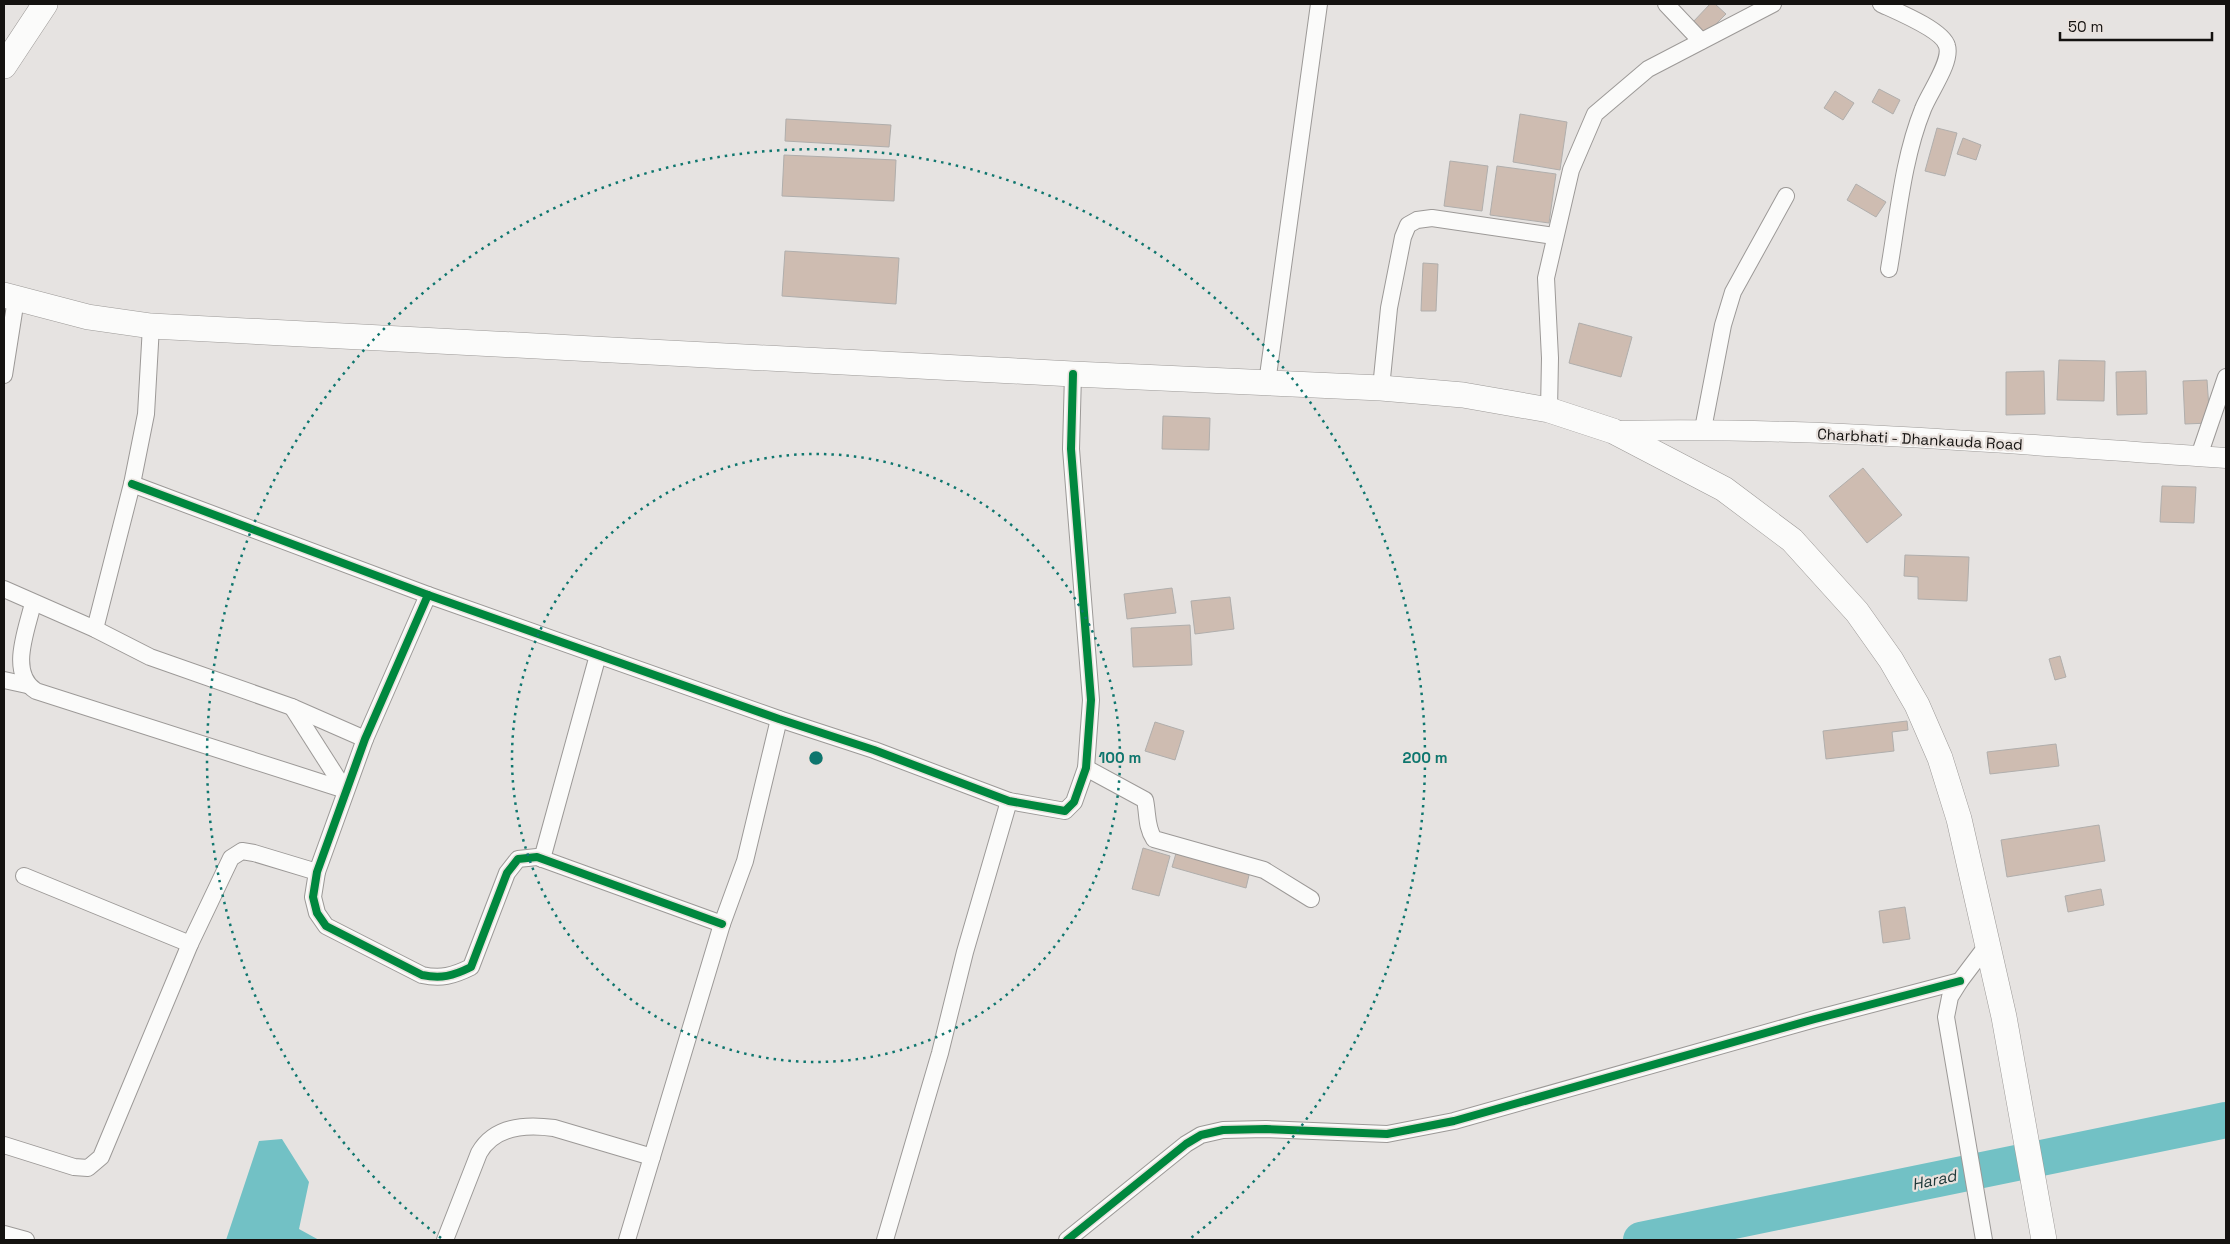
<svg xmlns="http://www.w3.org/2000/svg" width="2230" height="1244" viewBox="0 0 2230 1244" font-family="'Space Grotesk',sans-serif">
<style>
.water{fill:#72c1c5}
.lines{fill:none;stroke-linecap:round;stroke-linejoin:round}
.river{stroke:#72c1c5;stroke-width:36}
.building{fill:#cebcb1;stroke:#b0aeac}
.minor-casing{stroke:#9c9997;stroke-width:18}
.tertiary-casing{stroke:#9c9997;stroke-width:21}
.primary-casing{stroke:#9c9997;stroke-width:26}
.minor{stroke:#fbfbfa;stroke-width:16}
.tertiary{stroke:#fbfbfa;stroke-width:20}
.primary{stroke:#fbfbfa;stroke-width:25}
.cycleway-casing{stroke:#e9e2de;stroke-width:11}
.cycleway{stroke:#00873e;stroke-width:8}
.ring{fill:none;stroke:#0f766e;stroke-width:2.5;stroke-dasharray:2.5 5}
.labels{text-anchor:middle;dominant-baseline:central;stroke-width:4.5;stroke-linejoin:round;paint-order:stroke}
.street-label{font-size:15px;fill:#141210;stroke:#e9e2de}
.water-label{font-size:16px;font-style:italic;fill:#203a3b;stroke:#e9e2de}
.centre{fill:#0f766e;stroke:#e9e2de;stroke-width:2.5}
.ring-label{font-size:15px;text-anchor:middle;font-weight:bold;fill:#0f766e;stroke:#e9e2de;stroke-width:4.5;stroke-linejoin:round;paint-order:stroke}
</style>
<rect width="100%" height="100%" fill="#e6e3e1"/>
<!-- water -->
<polygon class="water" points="282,1139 309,1182 299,1229 319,1240 226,1240 259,1141"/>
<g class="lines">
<!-- river -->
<polyline class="river" points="1641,1240 2226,1120"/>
</g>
<!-- building -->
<g class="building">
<polygon points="1710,4 1715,4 1726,14 1706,34 1693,22"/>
<polygon points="1879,89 1900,100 1893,114 1872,102"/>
<polygon points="1835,91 1854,103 1843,120 1824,108"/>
<polygon points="1520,114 1567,122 1560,170 1513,162"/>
<polygon points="786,119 891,125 889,147 785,141"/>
<polygon points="1937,128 1957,133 1945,176 1925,171"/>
<polygon points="1963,138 1981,145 1976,160 1957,154"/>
<polygon points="784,155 896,160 894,201 782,196"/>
<polygon points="1450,161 1488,166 1482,211 1444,206"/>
<polygon points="1497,166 1556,174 1549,223 1490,215"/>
<polygon points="1856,184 1886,202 1876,217 1847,200"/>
<polygon points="785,251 899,258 896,304 782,296"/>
<polygon points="1423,263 1438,264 1436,311 1421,311"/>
<polygon points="1579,323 1632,337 1621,377 1569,363"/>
<polygon points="2059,360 2105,361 2104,401 2057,400"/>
<polygon points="2044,371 2045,414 2006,415 2006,372"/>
<polygon points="2146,371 2147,414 2117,415 2116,372"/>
<polygon points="2207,380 2210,423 2185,424 2183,381"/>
<polygon points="1163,416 1210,418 1209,450 1162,449"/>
<polygon points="1863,468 1902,515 1867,543 1829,496"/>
<polygon points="2162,486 2196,487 2194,523 2160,522"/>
<polygon points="1905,555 1969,557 1967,601 1918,599 1918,577 1904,576"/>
<polygon points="1172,588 1176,613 1127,619 1124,594"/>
<polygon points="1230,597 1234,629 1195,634 1191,601"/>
<polygon points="1190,625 1192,665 1133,667 1131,628"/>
<polygon points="2060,656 2066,677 2055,680 2049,659"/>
<polygon points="1907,721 1908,730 1892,732 1894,751 1826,759 1823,731"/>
<polygon points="1155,722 1184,731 1175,760 1145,751"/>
<polygon points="2056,744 2059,766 1990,774 1987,752"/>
<polygon points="2099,825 2105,861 2007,877 2001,840"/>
<polygon points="1143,848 1170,856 1159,896 1132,889"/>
<polygon points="1177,850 1250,871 1246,888 1172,867"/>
<polygon points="2101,889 2104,905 2068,912 2065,896"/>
<polygon points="1905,907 1910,939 1883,943 1879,911"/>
</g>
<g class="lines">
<defs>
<g id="minor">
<polyline points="1666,4 1701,41"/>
<path d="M1881 4C1896 11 1943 30 1947 46 1952 62 1929 93 1923 109 1903 158 1898 217 1889 269"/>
<polyline points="4,375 16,299"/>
<polyline points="1267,383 1319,4"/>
<polyline points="1381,388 1389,308 1403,237 1408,225 1417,220 1432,218 1554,236"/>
<polyline points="1549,410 1550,358 1546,278 1571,170 1595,114 1648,69 1773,4"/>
<polyline points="1703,429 1723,325 1733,292 1786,196"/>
<polyline points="2199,456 2226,377"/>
<polyline points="132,484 428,595 779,719 874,750 1009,801 1065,811 1074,802 1086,768 1091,700 1071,449 1073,374"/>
<polyline points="4,589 95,629 150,657 292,707 365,739"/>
<path d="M428 595 365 739 317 872 313 897 317 913 326 926 422 975C441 979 453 976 471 967L507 873 518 859 537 857 722 924"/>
<path d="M33 603C27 630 8 673 36 691L345 790"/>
<polyline points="95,629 132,484 146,414 151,326"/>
<polyline points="4,680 27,685"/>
<polyline points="292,707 345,790"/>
<path d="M1086 768 1145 800C1148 814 1146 827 1154 839L1264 870 1311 899"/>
<polyline points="542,859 598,655"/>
<polyline points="24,876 190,944"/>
<polyline points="4,1145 74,1167 88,1168 101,1157 190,944 231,858 242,851 254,853 317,872"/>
<polyline points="4,1234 26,1240"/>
<path d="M445 1240 479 1153C494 1126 526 1124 554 1128L652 1157"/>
<polyline points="627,1240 722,924 745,861 779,719"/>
<polyline points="885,1240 940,1053 965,952 1009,801"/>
<polyline points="1067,1240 1186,1144 1201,1135 1223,1130 1266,1129 1387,1134 1454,1121 1815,1019 1960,981"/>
<polyline points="1984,1240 1946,1017 1950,997 1960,981 1988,944"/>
</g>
<path id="tertiary" d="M1613 431C1817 426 2022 445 2226 458"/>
<g id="primary">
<polyline points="4,66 45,4"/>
<polyline points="4,295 88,317 151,326 1073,374 1381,388 1463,395 1549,410 1613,431 1724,489 1792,540 1857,612 1891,660 1917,705 1940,758 1959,819 2004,1017 2044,1240"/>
</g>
</defs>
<!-- minor casing -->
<use href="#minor" class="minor-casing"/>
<!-- tertiary casing -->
<use href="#tertiary" class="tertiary-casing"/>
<!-- primary casing -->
<use href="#primary" class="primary-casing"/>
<!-- minor -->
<use href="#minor" class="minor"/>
<!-- tertiary -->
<use href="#tertiary" class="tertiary"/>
<!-- primary -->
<use href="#primary" class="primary"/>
<defs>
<g id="cycleway">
<polyline points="132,484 428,595 779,719 874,750 1009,801 1065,811 1074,802 1086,768 1091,700 1071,449 1073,374"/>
<path d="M428 595 365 739 317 872 313 897 317 913 326 926 422 975C441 979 453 976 471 967L507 873 518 859 537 857 722 924"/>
<polyline points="1067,1240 1186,1144 1201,1135 1223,1130 1266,1129 1387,1134 1454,1121 1815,1019 1960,981"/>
</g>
</defs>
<!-- cycleway casing -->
<use href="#cycleway" class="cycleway-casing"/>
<!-- cycleway -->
<use href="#cycleway" class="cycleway"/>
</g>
<!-- distance rings -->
<g class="ring">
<circle cx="816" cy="758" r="304"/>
<path d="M441 1238A609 609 0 1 1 1191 1238"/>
</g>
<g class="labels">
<!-- street labels -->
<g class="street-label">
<text transform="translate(1920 439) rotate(3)">Charbhati - Dhankauda Road</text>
</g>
<!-- water labels -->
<g class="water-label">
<text transform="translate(1934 1180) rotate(-12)">Harad</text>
</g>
</g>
<circle cx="816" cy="758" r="8" class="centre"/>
<g class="ring-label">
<text x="1120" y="763">100 m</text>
<text x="1425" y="763">200 m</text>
</g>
<!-- border -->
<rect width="2230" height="1244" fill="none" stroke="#141210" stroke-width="10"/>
<!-- scale -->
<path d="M2060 32v8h152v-8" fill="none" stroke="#141210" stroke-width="2.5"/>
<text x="2068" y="32" font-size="15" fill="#141210" stroke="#e9e2de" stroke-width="4" paint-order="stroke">50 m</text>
</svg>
